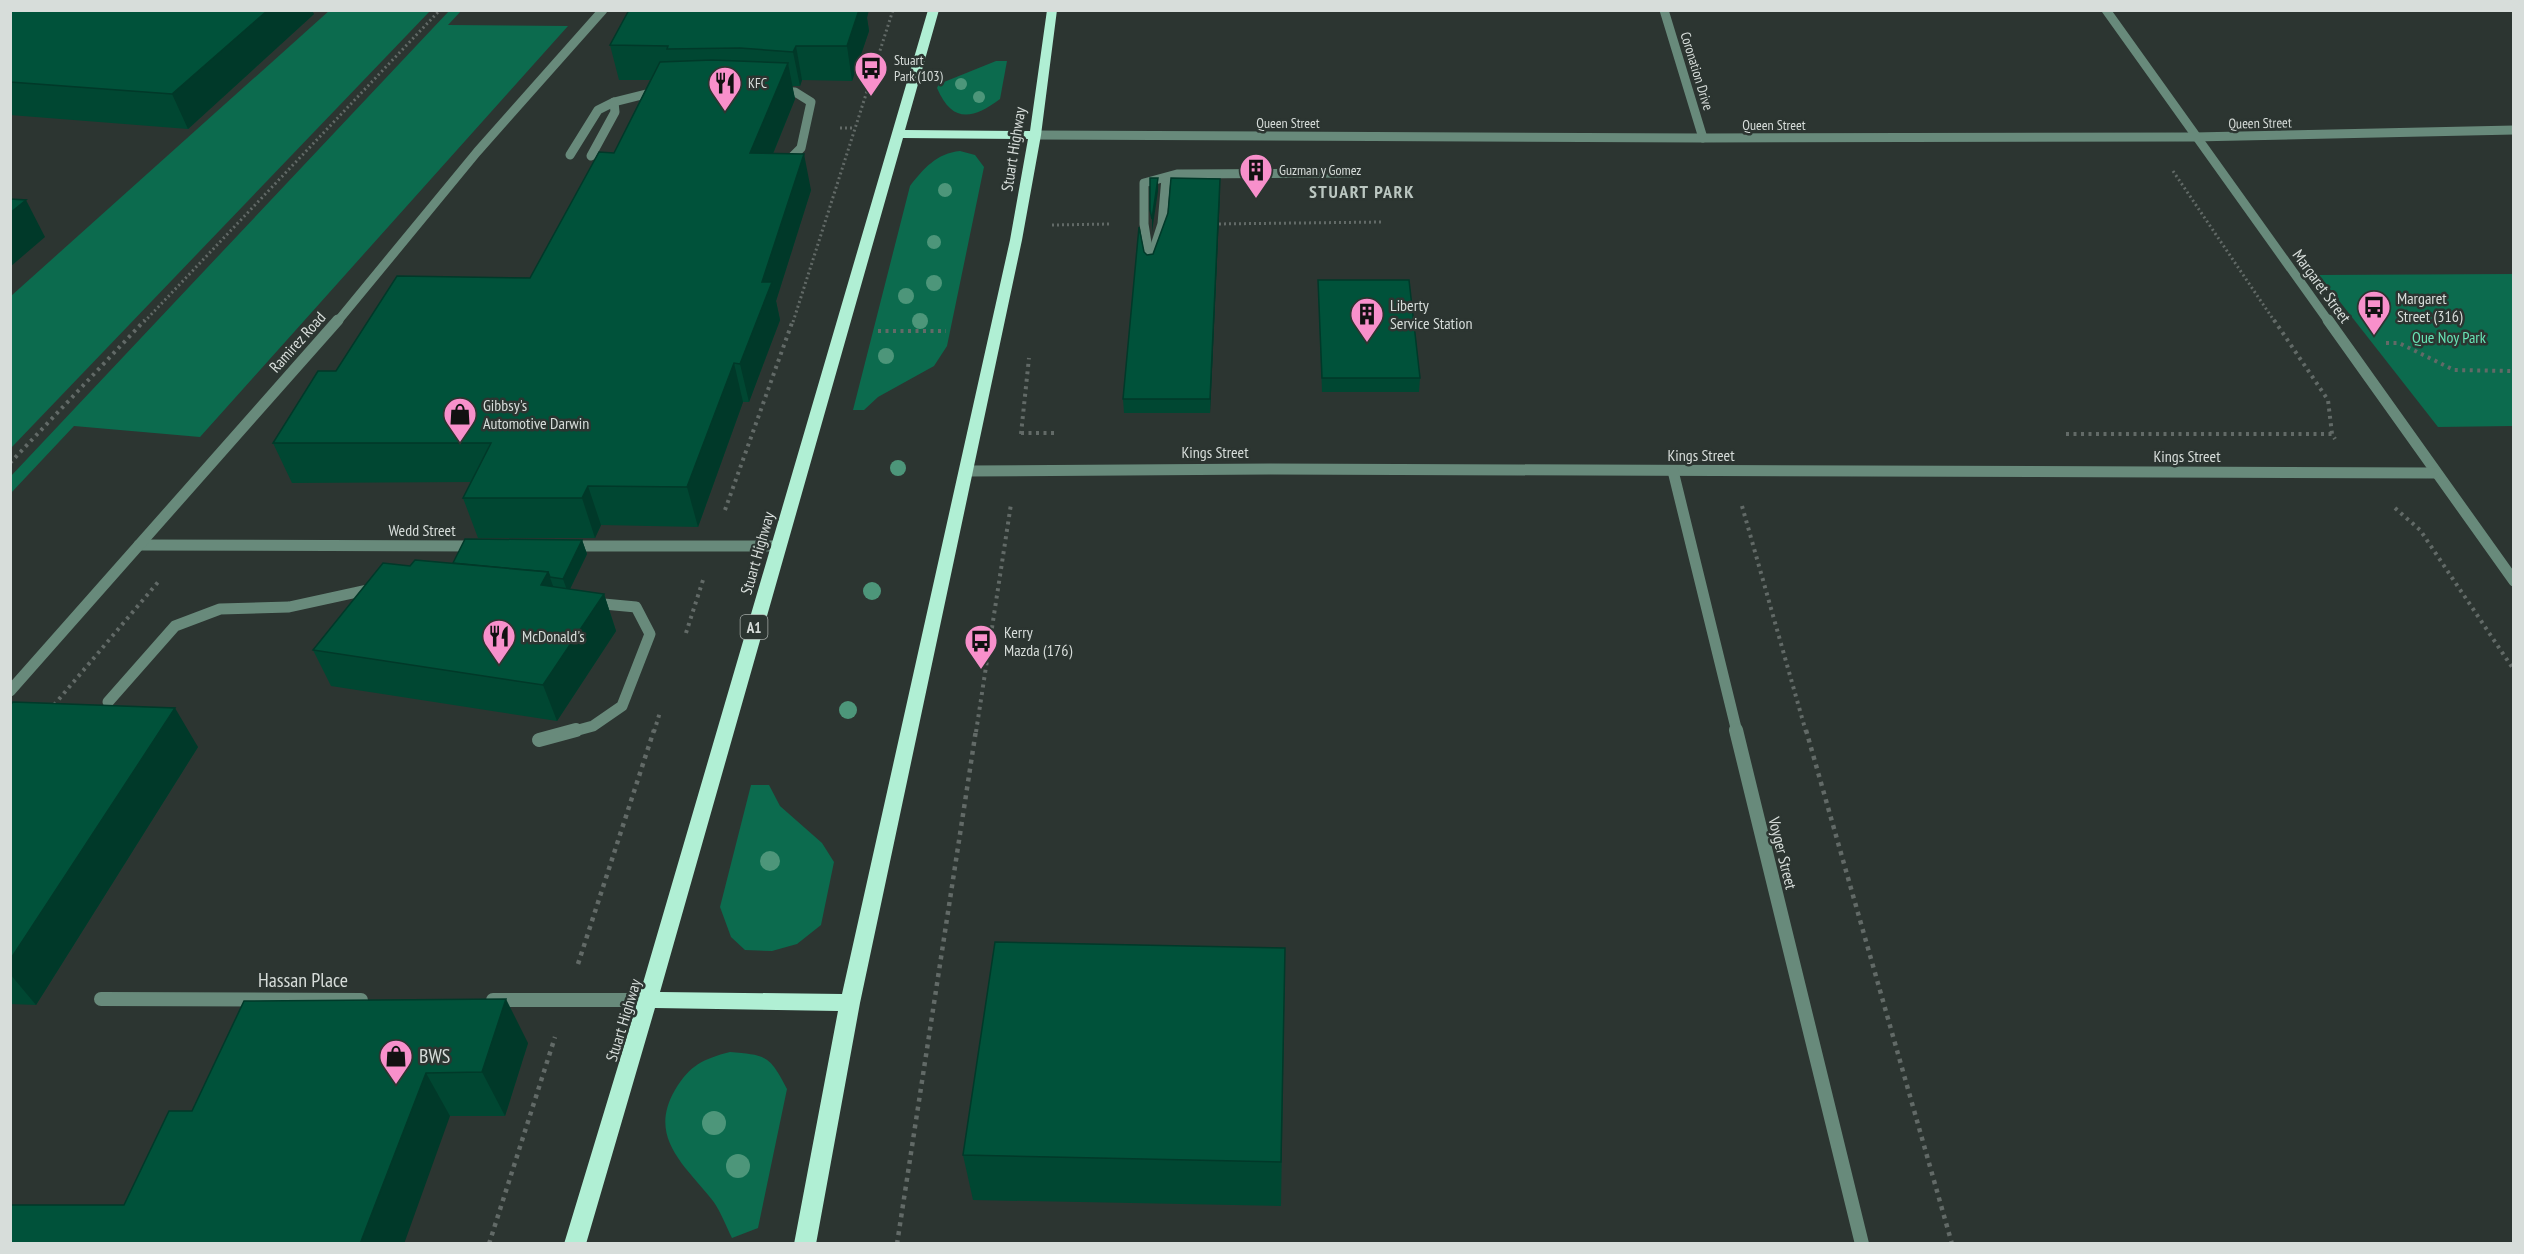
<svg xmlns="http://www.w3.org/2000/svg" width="2524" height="1254" viewBox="0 0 2524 1254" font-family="'PT Sans Narrow',sans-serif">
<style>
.green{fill:#0c6b4e}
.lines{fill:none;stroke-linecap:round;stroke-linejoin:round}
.path-far2{stroke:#626a67;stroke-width:3;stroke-dasharray:2 3;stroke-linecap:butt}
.path-far1{stroke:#626a67;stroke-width:4;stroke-dasharray:3 4.5;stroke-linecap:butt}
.path{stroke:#626a67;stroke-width:4.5;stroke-dasharray:4 5;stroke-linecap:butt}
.service-far2{stroke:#688a7b;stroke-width:9}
.service-far1{stroke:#688a7b;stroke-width:11}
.service{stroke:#688a7b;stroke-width:14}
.minor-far2{stroke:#688a7b;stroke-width:9}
.minor-far1{stroke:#688a7b;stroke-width:11}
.minor{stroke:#688a7b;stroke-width:14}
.trunk{fill:#b0efd4;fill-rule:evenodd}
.tree{fill:#4d967a}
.wall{fill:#004732}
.shaded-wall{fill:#003929}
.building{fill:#00523a;stroke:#003929;stroke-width:1.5}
.labels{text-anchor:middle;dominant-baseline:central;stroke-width:5;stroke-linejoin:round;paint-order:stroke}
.far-poi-label{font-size:14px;fill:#d7ddda;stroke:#2c3531;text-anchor:start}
.far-street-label{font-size:14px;fill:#d7ddda;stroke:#2c3531}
.shield{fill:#2c3531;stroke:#a4aba7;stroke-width:1.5}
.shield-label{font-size:15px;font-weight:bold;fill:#d7ddda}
.street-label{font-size:16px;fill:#d7ddda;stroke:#2c3531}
.poi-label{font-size:16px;fill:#d7ddda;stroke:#2c3531;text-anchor:start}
.park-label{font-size:16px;fill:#68e5b6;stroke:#2c3531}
.far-district-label{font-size:18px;font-weight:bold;letter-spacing:1.5px;fill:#bbc7c1;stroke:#2c3531}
.near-street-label{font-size:20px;fill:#d7ddda;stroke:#2c3531}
.near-poi-label{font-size:20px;fill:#d7ddda;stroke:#2c3531;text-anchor:start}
</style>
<rect width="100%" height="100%" fill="#2c3531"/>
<!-- green -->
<g class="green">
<polygon points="330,10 430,11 11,448 11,296"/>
<polygon points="449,11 461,11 448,25 568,26 200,437 74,426 11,493 11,476"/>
<path d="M996 61H1007L1000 99C972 120 952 123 937 88L939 84Z"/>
<path d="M960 151 975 155 984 167 947 346 934 366 878 397 864 410H853L910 186C923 169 937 153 960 151Z"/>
<polygon points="2513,274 2513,426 2438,427 2319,275"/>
<polygon points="751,785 769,785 780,806 822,843 834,862 821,925 797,944 772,951 745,950 731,937 720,907"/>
<path d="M730 1052C767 1055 770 1056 787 1089L758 1228 732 1238C726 1226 721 1212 713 1201 686 1166 647 1138 675 1090 690 1065 703 1059 730 1052Z"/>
</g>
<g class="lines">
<!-- path-far2 -->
<g class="path-far2">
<polyline points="840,128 854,128"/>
<polyline points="2173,171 2275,322"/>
<polyline points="1214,224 1384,222"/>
<polyline points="1052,225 1111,224"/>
<polyline points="144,322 440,10"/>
<polyline points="793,322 893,10"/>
</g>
<!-- path-far1 -->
<g class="path-far1">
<polyline points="2274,320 2328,400 2332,434 2335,439"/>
<polyline points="878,331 946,331"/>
<polyline points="2386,343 2399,343 2454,370 2514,371"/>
<polyline points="1021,433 1054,433"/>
<polyline points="1021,434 1029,358"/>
<polyline points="2066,434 2332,434"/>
<polyline points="10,463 145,320"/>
<polyline points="1742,506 1806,732"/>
<polyline points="2395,508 2420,530 2514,670"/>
<polyline points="725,510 793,320"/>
<polyline points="686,633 703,580"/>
<polyline points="54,705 159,581"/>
<polyline points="654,732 660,712"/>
<polyline points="976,732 1011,504"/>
</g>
<!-- path -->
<g class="path">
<polyline points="1806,730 1952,1244"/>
<polyline points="578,964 654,730"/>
<polyline points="489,1244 555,1037"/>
<polyline points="897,1244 976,730"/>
</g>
<!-- service-far2 -->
<g class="service-far2">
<polyline points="777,91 795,92 811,102 801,148 792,157"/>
<polyline points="570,155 598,110 614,102 658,91"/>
<polyline points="591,156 615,112 614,102"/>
<polyline points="1151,258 1162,224 1166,178"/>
<polyline points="1150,262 1144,224 1144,183 1177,174 1351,173"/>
</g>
<!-- service-far1 -->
<g class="service-far1">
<polyline points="108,702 175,626 220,609 289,607 376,588"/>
<polyline points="571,732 593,726 622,706 650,634 636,607 593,603"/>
</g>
<!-- service -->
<g class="service">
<polyline points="539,740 576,730"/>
<polyline points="101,999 361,1000"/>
<polyline points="493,1000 648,1000"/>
</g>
<!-- minor-far2 -->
<g class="minor-far2">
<polyline points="1664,10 1703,138"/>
<polyline points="2106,10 2329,322"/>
<polyline points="1035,135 1703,138 2194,137 2514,130"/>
<polyline points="337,322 477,152 603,10"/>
</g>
<!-- minor-far1 -->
<g class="minor-far1">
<polyline points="2328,320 2514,581"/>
<polyline points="967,471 1270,469 2436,473"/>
<polyline points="1673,471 1737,732"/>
<polyline points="139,545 477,546"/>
<polyline points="569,546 777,546"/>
<polyline points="10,691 338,320"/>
</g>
<!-- minor -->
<polyline class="minor" points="1736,730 1862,1244"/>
<!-- trunk -->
<path class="trunk" d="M928 10H939L905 130 1030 131 1047 10H1057L1041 135 1022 240 860 1003 816 1244H794L838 1011 655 1008 586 1244H564L638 1000ZM903 138 1028 139 1010 240 842 994 660 992Z"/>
</g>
<!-- trees -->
<g class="tree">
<circle cx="961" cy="84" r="6"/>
<circle cx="979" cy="97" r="6"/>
<circle cx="945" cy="190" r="7"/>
<circle cx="934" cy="242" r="7"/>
<circle cx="934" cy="283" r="8"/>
<circle cx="906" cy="296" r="8"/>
<circle cx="920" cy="321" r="8"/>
<circle cx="886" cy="356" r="8"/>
<circle cx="898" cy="468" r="8"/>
<circle cx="872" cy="591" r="9"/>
<circle cx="848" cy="710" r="9"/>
<circle cx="770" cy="861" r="10"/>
<circle cx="714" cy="1123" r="12"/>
<circle cx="738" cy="1166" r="12"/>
</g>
<!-- wall -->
<g class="wall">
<polygon points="10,10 314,14 188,129 10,115"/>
<polygon points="867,18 869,31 852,81 802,80 800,86 792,86 795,99 773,154 811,190 776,301 780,320 749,402 743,402 698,527 601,525 595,538 478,538 463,498 471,482 292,483 273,443 336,371 530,278 614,153 650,80 619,80 610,45"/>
<polygon points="1220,192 1210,413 1124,413 1123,399 1144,252 1147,255 1153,254"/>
<polygon points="1318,280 1420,378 1419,392 1322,392"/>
<polygon points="582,540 587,554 570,589 604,594 616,631 557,721 331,686 313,650 410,566 453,563"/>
<polygon points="10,705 198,747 36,1005 10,1004"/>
<polygon points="1285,948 1281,1206 973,1200 963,1155"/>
<polygon points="528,1043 505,1116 450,1116 192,1111"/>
</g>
<!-- shaded-wall -->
<g class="shaded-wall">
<polygon points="268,10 312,10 314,14 188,129 172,94"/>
<polygon points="859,10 869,10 867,18 869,31 852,81 847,46"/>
<polygon points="796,46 802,80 800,86 793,52"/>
<polygon points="788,63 795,99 758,190 750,153"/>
<polygon points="804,154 811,190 776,301 780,320 749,402 740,364 762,282"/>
<polygon points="1158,178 1158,191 1152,232 1152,219"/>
<polygon points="1220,179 1220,192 1210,413 1210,399"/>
<polygon points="26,200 45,237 10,267 10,213"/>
<polygon points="734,363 743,402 698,527 687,487"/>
<polygon points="588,486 601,525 595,538 582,498"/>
<polygon points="582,540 587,554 568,593 563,579"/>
<polygon points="548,572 561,608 541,585"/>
<polygon points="604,594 616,631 557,721 543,685"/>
<polygon points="175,708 198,747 36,1005 10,974 10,960"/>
<polygon points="506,999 528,1043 505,1116 482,1072"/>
<polygon points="426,1073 450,1116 404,1244 360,1244"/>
</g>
<!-- building -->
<g class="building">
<polygon points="10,10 268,10 172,94 10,82"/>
<polygon points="629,10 859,10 847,46 796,46 793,52 740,48 667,49 668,46 610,45"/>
<polygon points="712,60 788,63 750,153 804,154 762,282 772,282 740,364 734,363 687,487 588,486 582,498 463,498 491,443 273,443 318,371 336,371 397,276 530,278 599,152 614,153 660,62"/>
<polygon points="1150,178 1158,178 1152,219 1150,210"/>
<polygon points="1171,178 1220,179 1210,399 1123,399 1139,227 1144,252 1147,255 1153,254 1168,213"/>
<polygon points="10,199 26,200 10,213"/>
<polygon points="1318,280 1409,280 1420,378 1322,378"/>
<polygon points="465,539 582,540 563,579 550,577 548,572 453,563"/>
<polygon points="415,560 548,572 541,585 604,594 543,685 313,650 383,563 410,566"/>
<polygon points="13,702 175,708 10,960 10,705"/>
<polygon points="995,942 1285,948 1281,1162 963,1155"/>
<polygon points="506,999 482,1072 426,1073 360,1244 10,1244 10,1205 124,1205 169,1111 192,1111 244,1001"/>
</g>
<!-- icons -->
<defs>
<symbol id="bus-pin" viewBox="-11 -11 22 30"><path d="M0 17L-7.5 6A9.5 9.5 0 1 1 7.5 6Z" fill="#f890cb" stroke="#2c3531"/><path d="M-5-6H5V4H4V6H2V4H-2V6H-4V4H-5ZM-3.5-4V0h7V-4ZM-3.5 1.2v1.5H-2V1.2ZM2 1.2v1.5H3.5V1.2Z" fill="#111"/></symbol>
<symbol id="restaurant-pin" viewBox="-11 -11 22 30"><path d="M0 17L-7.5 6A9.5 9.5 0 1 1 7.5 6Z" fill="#f890cb" stroke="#2c3531"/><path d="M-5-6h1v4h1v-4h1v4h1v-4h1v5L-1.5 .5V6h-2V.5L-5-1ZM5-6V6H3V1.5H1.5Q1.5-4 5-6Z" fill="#111"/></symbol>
<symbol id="building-pin" viewBox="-11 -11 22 30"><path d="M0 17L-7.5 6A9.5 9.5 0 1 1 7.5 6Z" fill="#f890cb" stroke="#2c3531"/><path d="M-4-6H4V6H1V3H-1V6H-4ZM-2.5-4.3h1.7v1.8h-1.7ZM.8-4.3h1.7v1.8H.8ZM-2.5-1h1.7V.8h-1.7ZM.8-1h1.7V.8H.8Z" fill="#111"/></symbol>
<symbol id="shop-pin" viewBox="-11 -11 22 30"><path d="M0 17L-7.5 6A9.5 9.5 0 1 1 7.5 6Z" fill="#f890cb" stroke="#2c3531"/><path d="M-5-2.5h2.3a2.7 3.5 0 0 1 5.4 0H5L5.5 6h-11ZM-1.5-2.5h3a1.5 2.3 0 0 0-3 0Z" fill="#111"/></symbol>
</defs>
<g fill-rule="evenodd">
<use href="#bus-pin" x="852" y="49" width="38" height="52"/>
<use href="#restaurant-pin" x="706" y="64" width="38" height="52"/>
<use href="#building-pin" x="1237" y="151" width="38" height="52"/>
<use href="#bus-pin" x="2355" y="288" width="38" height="52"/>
<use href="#building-pin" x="1348" y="295" width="38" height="52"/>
<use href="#shop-pin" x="441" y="395" width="38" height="52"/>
<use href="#restaurant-pin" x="480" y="617" width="38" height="52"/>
<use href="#bus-pin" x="962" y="622" width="38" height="52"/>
<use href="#shop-pin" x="377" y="1037" width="38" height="52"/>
</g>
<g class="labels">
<!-- far-poi labels -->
<g class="far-poi-label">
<text x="894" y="60">Stuart<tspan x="894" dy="16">Park (103)</tspan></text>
<text x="748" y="83">KFC</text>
<text x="1279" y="170">Guzman y Gomez</text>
</g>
<!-- far-street labels -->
<g class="far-street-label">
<text transform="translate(1697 71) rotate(73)">Coronation Drive</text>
<text x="1288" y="123">Queen Street</text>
<text transform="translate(2260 123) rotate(-1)">Queen Street</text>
<text x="1774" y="125">Queen Street</text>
</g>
<!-- shield labels -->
<rect class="shield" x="740.5" y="615" width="27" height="24" rx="4.5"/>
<g class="shield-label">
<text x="754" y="627">A1</text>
</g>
<!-- street labels -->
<g class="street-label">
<text transform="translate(1013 149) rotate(-81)">Stuart Highway</text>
<text transform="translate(2322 286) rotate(54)">Margaret Street</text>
<text transform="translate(297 342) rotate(-48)">Ramirez Road</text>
<text x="1215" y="452">Kings Street</text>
<text x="1701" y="455">Kings Street</text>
<text x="2187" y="456">Kings Street</text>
<text x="422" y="530">Wedd Street</text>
<text transform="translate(757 553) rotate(-74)">Stuart Highway</text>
<text transform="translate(1783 853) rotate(76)">Voyger Street</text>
<text transform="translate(623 1020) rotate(-73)">Stuart Highway</text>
</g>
<!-- poi labels -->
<g class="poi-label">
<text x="2397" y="298">Margaret<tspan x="2397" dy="18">Street (316)</tspan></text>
<text x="1390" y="305">Liberty<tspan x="1390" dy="18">Service Station</tspan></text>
<text x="483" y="405">Gibbsy's<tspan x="483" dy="18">Automotive Darwin</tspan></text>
<text x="1004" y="632">Kerry<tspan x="1004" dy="18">Mazda (176)</tspan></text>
<text x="522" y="636">McDonald's</text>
</g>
<!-- park labels -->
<g class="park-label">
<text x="2449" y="337">Que Noy Park</text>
</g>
<!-- far-district labels -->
<g class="far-district-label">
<text x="1362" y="191">STUART PARK</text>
</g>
<!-- near-street labels -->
<g class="near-street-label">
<text x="303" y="980">Hassan Place</text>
</g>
<!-- near-poi labels -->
<g class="near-poi-label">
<text x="419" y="1056">BWS</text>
</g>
</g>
<!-- border -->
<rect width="2524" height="1254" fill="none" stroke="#d7ddda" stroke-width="24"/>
</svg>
